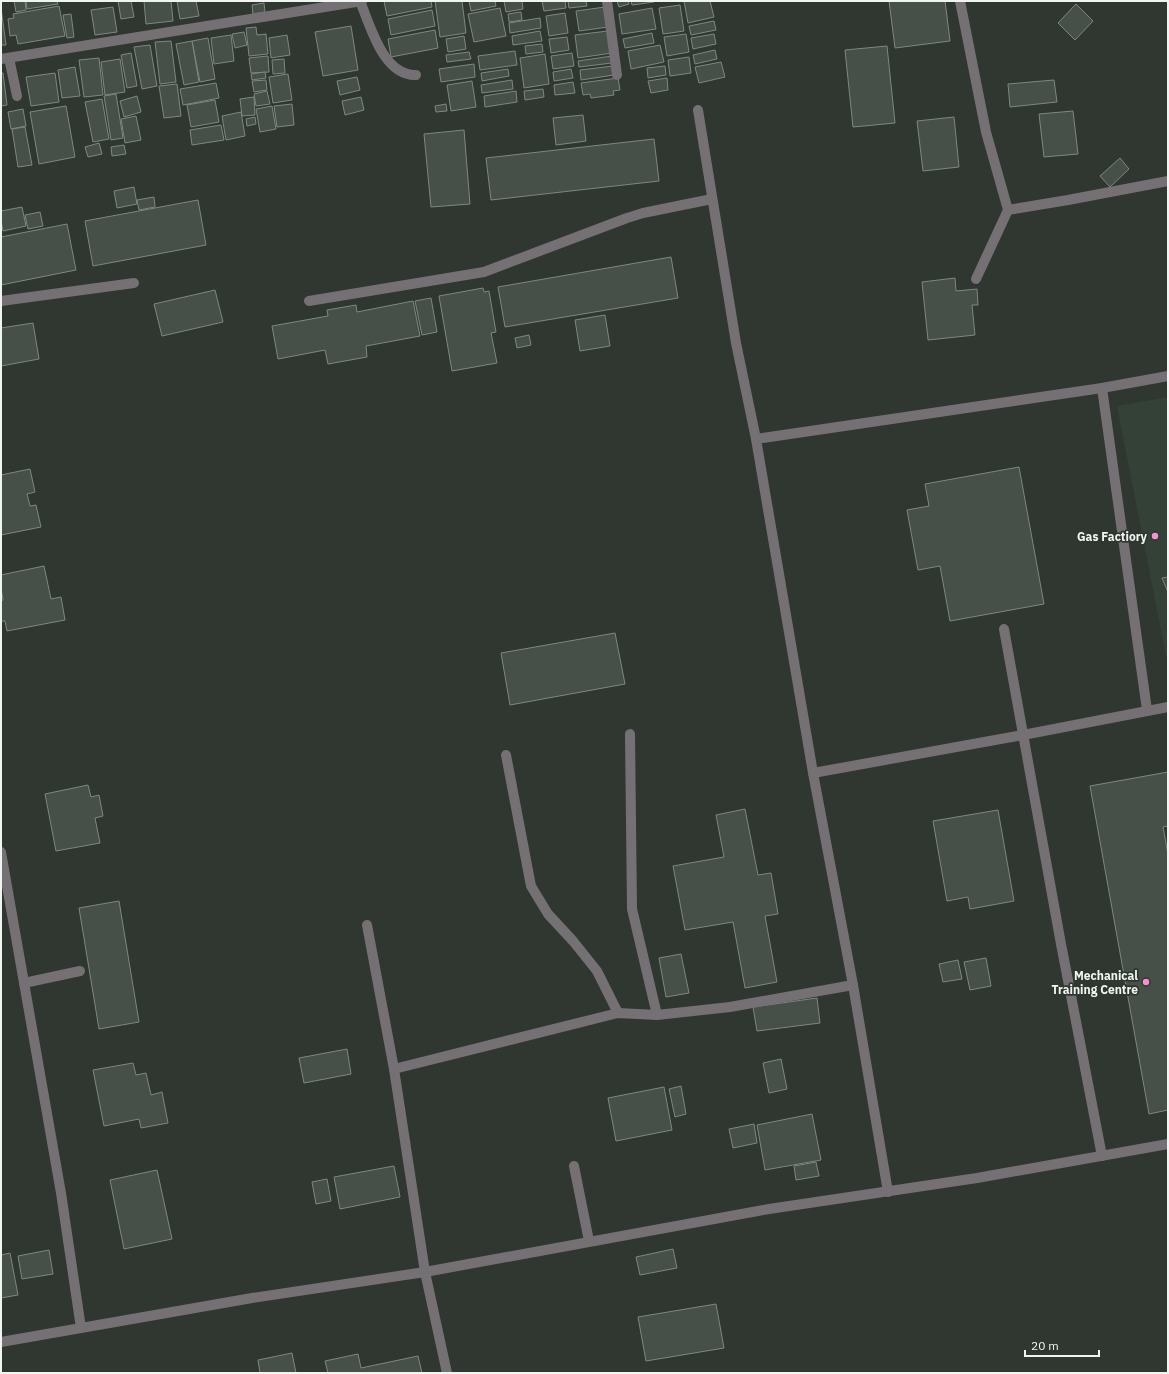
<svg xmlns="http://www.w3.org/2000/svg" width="1169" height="1374" viewBox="0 0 1169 1374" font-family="'IBM Plex Sans',sans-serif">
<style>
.built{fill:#334136}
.building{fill:#464f48;stroke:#7e8780}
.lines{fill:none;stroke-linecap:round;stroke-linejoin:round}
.lane{stroke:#757073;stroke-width:10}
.street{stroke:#757073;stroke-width:10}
.poi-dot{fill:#f690d0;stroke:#2f3730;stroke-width:1.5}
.labels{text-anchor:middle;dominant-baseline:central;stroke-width:3.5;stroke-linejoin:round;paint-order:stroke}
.poi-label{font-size:12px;font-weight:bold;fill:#f0f5f1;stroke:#2f3730;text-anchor:end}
</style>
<rect width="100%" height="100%" fill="#2f3730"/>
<!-- built -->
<polygon class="built" points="1168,397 1168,666 1117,406"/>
<!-- building -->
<g class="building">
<polygon points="14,1 25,1 26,10 16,12"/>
<polygon points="26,1 57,1 58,4 27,9"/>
<polygon points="118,1 131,1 134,17 121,19"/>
<polygon points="144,1 171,1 173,21 146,24"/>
<polygon points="177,1 196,1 199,16 180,19"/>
<polygon points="384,1 431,1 432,7 387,16"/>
<polygon points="435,1 462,1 466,33 440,37"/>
<polygon points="469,1 495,1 496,6 471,11"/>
<polygon points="504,1 522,1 523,9 506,12"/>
<polygon points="542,1 565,1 566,8 544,11"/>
<polygon points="568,1 586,1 587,6 569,8"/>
<polygon points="617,1 628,1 629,4 619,7"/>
<polygon points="631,1 654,1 654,2 632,5"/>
<polygon points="684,1 710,1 714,17 688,23"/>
<polygon points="889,1 945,1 950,41 895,48"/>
<polygon points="264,3 265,12 253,14 252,5"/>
<polygon points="1076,4 1093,21 1075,40 1058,23"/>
<polygon points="680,5 684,31 663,34 659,8"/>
<polygon points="59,6 65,36 18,44 16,35 10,36 8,19 14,18 13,14"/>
<polygon points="113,7 117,32 95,35 91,10"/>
<polygon points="605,7 608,27 579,31 576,11"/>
<polygon points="1,8 6,45 1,45"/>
<polygon points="500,8 506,36 474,42 468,14"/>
<polygon points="652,8 656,29 622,34 619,14"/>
<polygon points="432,10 435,26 391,35 388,19"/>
<polygon points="521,12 522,20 509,22 508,14"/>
<polygon points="565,13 568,33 549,36 546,16"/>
<polygon points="71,14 74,37 67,38 63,15"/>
<polygon points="540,18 541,28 510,33 509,23"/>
<polygon points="714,21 716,30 691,35 689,26"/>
<polygon points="351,26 358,70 323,76 315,32"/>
<polygon points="256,27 257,35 266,34 268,54 249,56 246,28"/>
<polygon points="435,30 438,48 391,57 388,39"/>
<polygon points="540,31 542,41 513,45 512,36"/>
<polygon points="608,31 612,53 578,58 575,35"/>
<polygon points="244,32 247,45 235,48 232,34"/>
<polygon points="652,33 654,43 625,48 623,39"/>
<polygon points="686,34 689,52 667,56 664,37"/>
<polygon points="714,34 716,44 693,49 691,38"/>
<polygon points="231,35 234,61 214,64 211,38"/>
<polygon points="287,35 290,55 271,58 269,38"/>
<polygon points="464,36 466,49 448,52 446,39"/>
<polygon points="567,37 569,50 551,53 549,39"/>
<polygon points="208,38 215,79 200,82 192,41"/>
<polygon points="171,41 176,82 160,84 155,42"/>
<polygon points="192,41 199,82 184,85 176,44"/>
<polygon points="542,44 543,52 526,54 525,46"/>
<polygon points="150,45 157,86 142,89 134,47"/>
<polygon points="660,45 664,62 631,69 628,51"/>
<polygon points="887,46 895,123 853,127 845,50"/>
<polygon points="715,50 717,59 695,64 693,55"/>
<polygon points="515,51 517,65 480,70 478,56"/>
<polygon points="469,52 471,59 447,62 446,55"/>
<polygon points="131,53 137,86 127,88 121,55"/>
<polygon points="572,53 574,66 553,69 551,56"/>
<polygon points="545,54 549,84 524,88 520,58"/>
<polygon points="268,56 269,72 251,73 249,58"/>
<polygon points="612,56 612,63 579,67 578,61"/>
<polygon points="689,57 691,73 670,76 668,60"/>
<polygon points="99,58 103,95 84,97 79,60"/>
<polygon points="120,59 125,92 105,95 101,62"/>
<polygon points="284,59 285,73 273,74 272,60"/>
<polygon points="721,62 725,77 699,83 695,67"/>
<polygon points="474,64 475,77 441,82 439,69"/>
<polygon points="613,66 614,75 581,80 580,70"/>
<polygon points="665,66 666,75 648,78 647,68"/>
<polygon points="75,67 80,96 62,98 58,70"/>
<polygon points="508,69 509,76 482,81 481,73"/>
<polygon points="571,69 573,78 554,81 553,72"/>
<polygon points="265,72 266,78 252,80 251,74"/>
<polygon points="1,73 3,73 7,105 1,106"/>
<polygon points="55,73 59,102 31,106 26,77"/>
<polygon points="288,74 292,100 273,103 269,77"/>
<polygon points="357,77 360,90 340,95 337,81"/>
<polygon points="618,78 620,90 613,91 614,95 591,98 590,94 583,95 581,83"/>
<polygon points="667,78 668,90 651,93 648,81"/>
<polygon points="266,80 267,90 254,92 252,81"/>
<polygon points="512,80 513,89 482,93 481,85"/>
<polygon points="1054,80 1057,102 1010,107 1008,84"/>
<polygon points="472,81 476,107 451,111 447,85"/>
<polygon points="573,82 575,93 555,95 554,85"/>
<polygon points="216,83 219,98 183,105 180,89"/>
<polygon points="177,84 181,116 164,118 159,86"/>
<polygon points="543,89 544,97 525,100 524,91"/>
<polygon points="267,91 270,104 256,106 254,94"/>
<polygon points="516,91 517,102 485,107 484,96"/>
<polygon points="116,94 123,138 111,140 104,96"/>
<polygon points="137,96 141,112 124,117 120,101"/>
<polygon points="254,97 255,115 242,116 240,99"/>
<polygon points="361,97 364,110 345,115 342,101"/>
<polygon points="102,99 109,139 93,142 85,102"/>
<polygon points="215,100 219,122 191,127 187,105"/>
<polygon points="292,104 294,125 277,127 274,106"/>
<polygon points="446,104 447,111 436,112 435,106"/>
<polygon points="66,106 75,157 39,164 30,112"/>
<polygon points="272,106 276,129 260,132 256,109"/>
<polygon points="23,109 26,126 11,129 8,112"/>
<polygon points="1073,111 1078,154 1044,157 1039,114"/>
<polygon points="241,112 245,136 226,140 222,116"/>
<polygon points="583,115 586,141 556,145 553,118"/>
<polygon points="136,116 141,140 125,143 121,119"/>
<polygon points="255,117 256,124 247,126 246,119"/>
<polygon points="954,117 959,167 923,171 917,121"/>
<polygon points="221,125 224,140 192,145 190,130"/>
<polygon points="25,127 32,165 18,167 12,129"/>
<polygon points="464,130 470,204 431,207 424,134"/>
<polygon points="654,139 659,181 491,200 486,158"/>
<polygon points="99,143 102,154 88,157 85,147"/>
<polygon points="124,145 126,154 112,156 111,147"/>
<polygon points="1120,158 1129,169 1110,187 1100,176"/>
<polygon points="134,187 137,204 117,208 114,191"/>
<polygon points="154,197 155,207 139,210 137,200"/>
<polygon points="198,200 206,245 93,266 85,221"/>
<polygon points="22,207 26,226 3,231 1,221 1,211"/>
<polygon points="40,212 43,226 28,229 25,215"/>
<polygon points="67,224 76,270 1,285 1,237"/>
<polygon points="671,257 678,298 505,327 498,287"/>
<polygon points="955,278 956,291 977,289 978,305 972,305 975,335 928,340 922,282"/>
<polygon points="483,288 484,292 489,291 496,332 491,333 497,363 452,371 439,296"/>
<polygon points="215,290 223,322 162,336 154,304"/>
<polygon points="431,298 437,332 422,335 415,301"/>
<polygon points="413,301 420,336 366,346 367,357 328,364 325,350 278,359 272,326 328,316 327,310 356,305 357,312"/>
<polygon points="605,315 610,346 580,351 575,320"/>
<polygon points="33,323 39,359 1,366 1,328"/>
<polygon points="529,335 531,345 517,348 515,338"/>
<polygon points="1019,467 1044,604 950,621 940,566 918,570 907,510 929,506 925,484"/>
<polygon points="30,469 35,492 27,494 30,506 36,505 41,527 1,535 1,475"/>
<polygon points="44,566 51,599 61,597 65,620 7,631 5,621 1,621 1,601 3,600 1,588 1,575"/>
<polygon points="1168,577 1168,592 1162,578"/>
<polygon points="615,633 625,684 510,705 501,653"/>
<polygon points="1168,772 1168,826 1163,827 1168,854 1168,1110 1149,1114 1090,786"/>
<polygon points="88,785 91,797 99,795 103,816 95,818 100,843 56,851 45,794"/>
<polygon points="745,809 758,875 771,873 778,914 765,916 777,982 745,988 733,922 685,930 673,866 724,857 716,815"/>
<polygon points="998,810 1014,901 970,909 968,897 947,901 933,821"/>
<polygon points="119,901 139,1022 99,1029 79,908"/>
<polygon points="681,954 689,993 666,997 659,958"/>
<polygon points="986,958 991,986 970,990 964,962"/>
<polygon points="958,960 962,979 943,982 939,964"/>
<polygon points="817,998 820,1023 757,1031 753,1007"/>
<polygon points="347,1049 351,1074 304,1083 299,1058"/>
<polygon points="781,1059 787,1089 769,1093 763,1063"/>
<polygon points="133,1063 136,1075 146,1073 151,1095 162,1092 168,1123 141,1128 139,1119 104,1126 93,1070"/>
<polygon points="681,1086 686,1114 675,1117 669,1089"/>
<polygon points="664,1087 672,1130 616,1141 608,1098"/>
<polygon points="812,1114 821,1160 765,1170 757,1125"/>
<polygon points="754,1124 757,1143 733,1148 729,1129"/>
<polygon points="816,1162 819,1176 796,1180 794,1166"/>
<polygon points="394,1166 400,1197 340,1209 334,1177"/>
<polygon points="157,1170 172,1239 124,1249 110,1180"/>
<polygon points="327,1179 331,1201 316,1204 312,1182"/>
<polygon points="673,1249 677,1268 640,1275 636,1257"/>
<polygon points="49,1250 53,1274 22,1279 18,1256"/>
<polygon points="10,1253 18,1295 1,1298 1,1255"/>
<polygon points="716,1304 724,1348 646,1361 638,1317"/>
<polygon points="292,1353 296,1373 260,1373 258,1360"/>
<polygon points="358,1354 361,1368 418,1356 422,1373 328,1373 325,1361"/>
</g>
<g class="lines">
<!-- lane -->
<g class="lane">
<path d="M360 1C370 25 383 76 416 75"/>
<polyline points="960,1 986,132 1008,210"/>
<polyline points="9,58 17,96"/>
<polyline points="976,279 1008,210 1068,200 1168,181"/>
<polyline points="24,983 80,971"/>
</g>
<!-- street -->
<g class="street">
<polyline points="607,1 617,75"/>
<polyline points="1,59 362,1"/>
<polyline points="698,110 736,343 756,439 813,773 853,985 888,1192"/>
<polyline points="1,301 134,283"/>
<polyline points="309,301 484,272 627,218 643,213 712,199"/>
<polyline points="1102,388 1147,710"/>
<polyline points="756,439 1102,388 1168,376"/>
<polyline points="1004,629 1061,944 1102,1156"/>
<polyline points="630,734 632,909 657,1015"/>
<polyline points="506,755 531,886 548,914 573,941 597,971 618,1013"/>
<polyline points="813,773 1023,735 1168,707"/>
<polyline points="1,852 61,1193 81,1328 252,1298 425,1272 769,1209 977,1178 1168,1144"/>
<polyline points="367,925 394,1069 425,1272 447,1373"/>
<polyline points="394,1069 618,1013 657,1015 730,1007 853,985"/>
<polyline points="574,1166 589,1241"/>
<polyline points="1,1342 81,1328"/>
</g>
</g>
<!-- markers -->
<g class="poi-dot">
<circle cx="1155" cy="536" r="4"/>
<circle cx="1146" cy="982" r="4"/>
</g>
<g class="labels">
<!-- poi labels -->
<g class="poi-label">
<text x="1147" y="536">Gas Factiory</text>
<text x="1138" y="975">Mechanical<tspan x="1138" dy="14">Training Centre</tspan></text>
</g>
</g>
<!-- border -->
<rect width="1169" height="1374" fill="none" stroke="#f0f5f1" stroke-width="4"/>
<!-- scale -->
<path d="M1025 1350v6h74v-6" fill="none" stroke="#f0f5f1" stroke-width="2"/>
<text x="1031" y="1350" font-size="12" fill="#f0f5f1" stroke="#2f3730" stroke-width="3" paint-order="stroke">20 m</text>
</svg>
